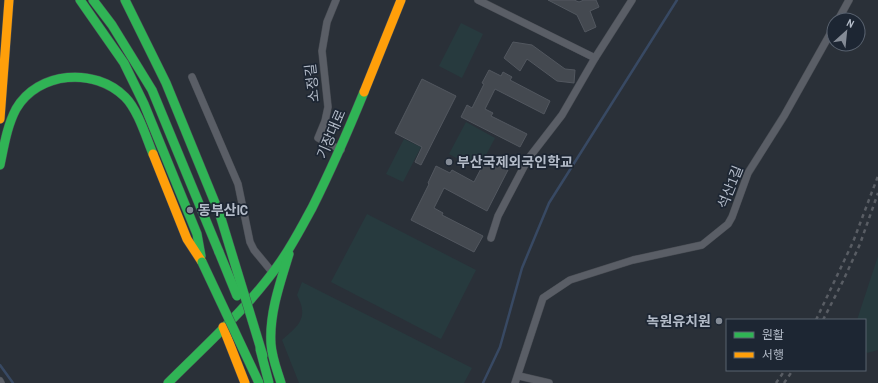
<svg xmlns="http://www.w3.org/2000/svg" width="878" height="383" viewBox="0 0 878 383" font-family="'Archivo Narrow','Noto Sans KR',sans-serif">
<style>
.green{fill:#273a3e}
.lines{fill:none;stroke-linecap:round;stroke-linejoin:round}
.stream{stroke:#384963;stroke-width:2.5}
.building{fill:#444950;stroke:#52575f}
.street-casing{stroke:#484c53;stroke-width:8}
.fast-casing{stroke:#484c53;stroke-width:10}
.slow-casing{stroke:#484c53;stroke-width:10}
.street{stroke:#5a5e66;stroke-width:7}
.fast{stroke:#30b455;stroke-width:9}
.slow{stroke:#ff9f0a;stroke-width:9}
.rail{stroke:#595d64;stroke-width:2.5;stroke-dasharray:4 4;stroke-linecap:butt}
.fast-bridge-casing{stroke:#474c53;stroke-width:10;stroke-linecap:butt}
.fast-bridge{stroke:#30b455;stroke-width:9}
.poi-dot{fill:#848b96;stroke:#1d2633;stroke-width:1.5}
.labels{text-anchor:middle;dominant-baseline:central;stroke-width:3.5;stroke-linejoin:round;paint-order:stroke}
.street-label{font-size:14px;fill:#b4bcc9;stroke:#1d2633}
.poi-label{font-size:14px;font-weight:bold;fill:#b4bcc9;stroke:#1d2633;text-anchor:start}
</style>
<rect width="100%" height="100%" fill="#2a3038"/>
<!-- green -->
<g class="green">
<polygon points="461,23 483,34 462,78 439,66"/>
<polygon points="466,122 495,138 478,170 449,154"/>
<polygon points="404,139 421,147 403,182 386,174"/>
<polygon points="367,214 476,270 441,339 331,282"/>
<polygon points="878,256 878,350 867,353 865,350 865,320 857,320"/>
<path d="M302 282 472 368 464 383H299L282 340C299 325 309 318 297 295Z"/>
</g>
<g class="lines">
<!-- stream -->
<g class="stream">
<polyline points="0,365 13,383"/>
<polyline points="483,383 500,347 522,268 549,203 677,0"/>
</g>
</g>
<!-- building -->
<g class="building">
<polygon points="548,0 574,0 579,2 584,0 596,0 599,7 590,11 596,27 585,32 577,15"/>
<polygon points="513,42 532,45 565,69 575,70 574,83 557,81 527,59 520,71 504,58"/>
<polygon points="489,70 501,76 503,72 512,77 510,80 550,101 544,114 495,89 485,109 493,113 491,116 527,134 520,147 461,117 467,105 472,108 484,84 482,83"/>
<polygon points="422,79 456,96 421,165 415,162 422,147 395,133"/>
<polygon points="486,159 508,170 487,211 444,188 434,208 443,213 442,215 483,236 474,252 411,220 429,184 428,183 436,166 450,173 452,170 474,182"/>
</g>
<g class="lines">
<defs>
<g id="street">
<polyline points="336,0 327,22 322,51 328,107 325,121 318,138 341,150"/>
<polyline points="478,0 595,58"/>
<polyline points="838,20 849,0"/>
<polyline points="192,77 238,184 250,242 254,250 273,273"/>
<polyline points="491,238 498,216 528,159 562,115 595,58 632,0"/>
<polyline points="519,376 549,383"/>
<polyline points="0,381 1,383"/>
<polyline points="515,383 543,298 570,280 633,260 702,245 728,224 732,217 748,173 784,116 834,27"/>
</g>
<g id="fast">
<polyline points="80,0 124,63 144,104 197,234 201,256"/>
<polyline points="93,0 112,25 152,90 219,252"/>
<polyline points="125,0 166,83 220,215"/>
<path d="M0 165C4 146 7 126 16 109 38 71 95 67 125 97 138 110 146 137 153 154"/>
<path d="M168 383C207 344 250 306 281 261 293 244 302 226 312 208 331 170 348 131 364 92"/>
<path d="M281 383C277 370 272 358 271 344 269 314 280 283 289 254"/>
</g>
<g id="slow">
<polyline points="364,92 401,0"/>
<polyline points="0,119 9,0"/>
<polyline points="153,154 187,239 202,262"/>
<polyline points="223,327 245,383"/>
</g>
</defs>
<!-- street casing -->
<use href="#street" class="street-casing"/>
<!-- fast casing -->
<use href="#fast" class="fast-casing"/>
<!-- slow casing -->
<use href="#slow" class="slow-casing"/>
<!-- street -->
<use href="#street" class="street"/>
<!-- fast -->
<use href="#fast" class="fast"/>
<!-- slow -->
<use href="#slow" class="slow"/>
<!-- rail -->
<g class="rail">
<polyline points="816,320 853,242 878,176"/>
<polyline points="823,320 843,281 860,244 878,193"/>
<polyline points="776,383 785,370"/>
<polyline points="784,383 793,370"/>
</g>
<defs>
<g id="fast-bridge">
<polyline points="220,215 263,356"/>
<polyline points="219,252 237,296"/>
<polyline points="202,262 259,383"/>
<polyline points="260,349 269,383"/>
</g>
</defs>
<!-- fast-bridge casing -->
<use href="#fast-bridge" class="fast-bridge-casing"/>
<!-- fast-bridge -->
<use href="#fast-bridge" class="fast-bridge"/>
</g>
<!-- markers -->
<g class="poi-dot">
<circle cx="449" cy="162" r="4"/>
<circle cx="190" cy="210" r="4"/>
<circle cx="719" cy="321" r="4"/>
</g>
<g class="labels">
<!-- street labels -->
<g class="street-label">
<text transform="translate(312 83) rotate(-96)">소정길</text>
<text transform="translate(331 134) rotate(-67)">기장대로</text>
<text transform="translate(730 187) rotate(-68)">석산1길</text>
</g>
<!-- poi labels -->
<g class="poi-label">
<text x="457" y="162">부산국제외국인학교</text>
<text x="198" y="210">동부산IC</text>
<text x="711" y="321" text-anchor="end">녹원유치원</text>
</g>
</g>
<!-- legend -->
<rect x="726" y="319" width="140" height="52" fill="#1d2633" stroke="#59626f"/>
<rect x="734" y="332" width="20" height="6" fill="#30b455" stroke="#59626f"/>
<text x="762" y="339" font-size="12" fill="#b4bcc9">원활</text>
<rect x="734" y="352" width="20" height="6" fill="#ff9f0a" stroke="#59626f"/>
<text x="762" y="359" font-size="12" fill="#b4bcc9">서행</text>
<!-- north arrow -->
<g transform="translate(846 32) rotate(27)"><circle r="19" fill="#1d2633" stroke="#59626f"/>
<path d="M0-3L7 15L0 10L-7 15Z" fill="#848b96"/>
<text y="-6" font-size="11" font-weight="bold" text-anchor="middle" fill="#b4bcc9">N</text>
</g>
</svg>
